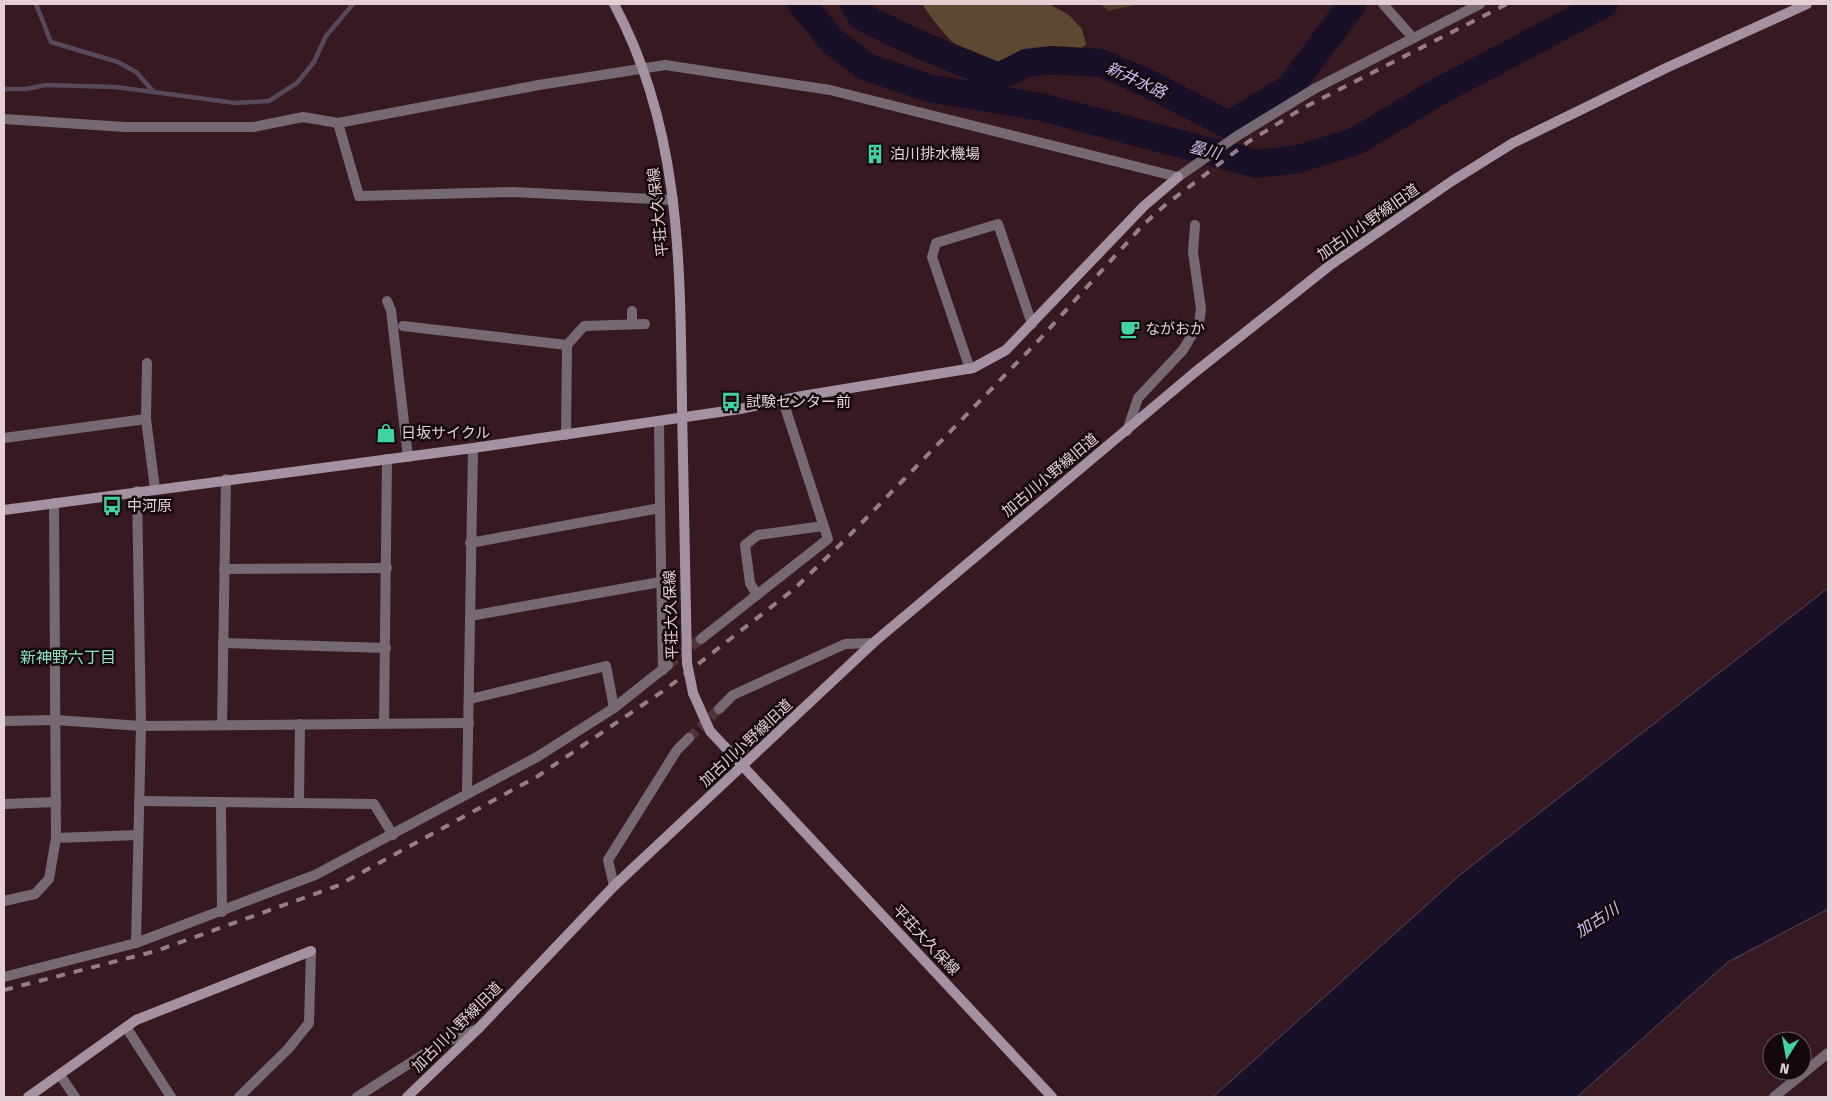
<svg xmlns="http://www.w3.org/2000/svg" width="1832" height="1101" viewBox="0 0 1832 1101" font-family="'Fira Sans','Noto Sans JP',sans-serif">
<style>
.green{fill:#503b25}
.forest{fill:#5e4831}
.water{fill:#181027;stroke:#55495b}
.lines{fill:none;stroke-linecap:round;stroke-linejoin:round}
.stream{stroke:#55495b;stroke-width:4.5}
.river{stroke:#181027;stroke-width:28}
.street-tunnel{stroke:#51343c;stroke-width:10;stroke-dasharray:10 5;stroke-linecap:butt}
.street{stroke:#756974;stroke-width:10}
.secondary{stroke:#a491a2;stroke-width:10}
.rail{stroke:#977e85;stroke-width:4;stroke-dasharray:9 9;stroke-linecap:butt}
.secondary-bridge{stroke:#a491a2;stroke-width:10}
.labels{text-anchor:middle;dominant-baseline:central;stroke-width:5;stroke-linejoin:round;paint-order:stroke}
.poi-label{font-size:15px;fill:#e4cfd4;stroke:#15080c;text-anchor:start}
.street-label{font-size:15px;fill:#e4cfd4;stroke:#15080c}
.water-label{font-size:16px;font-style:italic;fill:#cdbef4;stroke:#15080c}
.neighbourhood-label{font-size:16px;fill:#89e1bd;stroke:#15080c}
</style>
<rect width="100%" height="100%" fill="#371921"/>
<!-- green -->
<polygon class="green" points="1100,4 1138,4 1109,11"/>
<!-- forest -->
<path class="forest" d="M922 4H1049L1069 15 1082 29 1086 45C1067 57 1052 53 1030 54 1022 54 1017 62 1010 63 969 70 942 33 922 4Z"/>
<!-- water -->
<polygon class="water" points="1828,588 1828,909 1728,962 1577,1097 1213,1097 1461,874"/>
<g class="lines">
<!-- stream -->
<g class="stream">
<polyline points="36,4 51,42 118,62 136,72 154,92"/>
<polyline points="4,89 26,89 46,85 116,87 236,103 269,101 297,83 314,62 326,36 353,4"/>
</g>
<!-- river -->
<g class="river">
<polyline points="802,4 832,41 867,67 929,88 1041,107 1257,164 1298,159 1356,141 1436,93 1604,4"/>
<polyline points="854,4 862,17 925,47 999,77 1026,63 1052,60 1101,63 1145,82 1229,125 1290,88 1352,4"/>
</g>
<!-- street-tunnel -->
<g class="street-tunnel">
<polyline points="668,665 701,639"/>
<polyline points="689,738 719,709"/>
</g>
<!-- street -->
<g class="street">
<polyline points="1383,4 1413,38"/>
<polyline points="4,119 125,127 253,127 303,117 338,123 539,85 665,65 830,90 1178,177 1237,136 1314,89 1480,4"/>
<polyline points="338,123 359,196 513,192 673,200"/>
<polyline points="387,301 391,310 408,457"/>
<polyline points="632,324 632,311"/>
<polyline points="403,326 567,345 566,435"/>
<polyline points="567,345 584,326 645,324"/>
<polyline points="147,363 146,419 155,489"/>
<polyline points="970,369 932,257 936,243 998,224 1032,324"/>
<polyline points="659,421 660,508"/>
<polyline points="1127,431 1138,398 1183,350 1199,323 1201,309 1193,252 1195,225"/>
<polyline points="4,438 146,419"/>
<polyline points="470,543 660,508 663,670"/>
<polyline points="224,569 387,568"/>
<polyline points="757,595 750,583 745,545 758,535 823,526"/>
<polyline points="470,616 660,582"/>
<polyline points="701,639 828,539 783,401"/>
<polyline points="223,643 386,648"/>
<polyline points="470,699 606,666 614,708"/>
<polyline points="719,709 733,695 845,644 873,643"/>
<polyline points="4,721 56,720 141,726 469,723"/>
<polyline points="384,723 387,459"/>
<polyline points="222,725 226,479"/>
<polyline points="467,793 473,448"/>
<polyline points="139,801 374,804 393,835"/>
<polyline points="299,802 300,724"/>
<polyline points="4,804 56,802"/>
<polyline points="221,804 222,912"/>
<polyline points="56,838 138,835"/>
<polyline points="614,886 608,860 677,750 689,738"/>
<polyline points="4,901 35,894 49,879 56,838 54,503"/>
<polyline points="136,943 141,726 137,491"/>
<polyline points="4,977 136,943 315,875 537,757 614,708 668,665"/>
<polyline points="126,1027 171,1097"/>
<polyline points="60,1075 75,1097"/>
<polyline points="239,1097 288,1049 309,1023 311,951"/>
<polyline points="357,1097 438,1045 477,1029"/>
<polyline points="1774,1097 1828,1053"/>
</g>
<!-- secondary -->
<g class="secondary">
<path d="M614 4C682 130 680 267 682 406 683 491 685 577 687 663"/>
<polyline points="4,510 473,448 740,409 802,396 973,368 1006,350 1144,206 1178,177"/>
<polyline points="693,693 710,731 1052,1097"/>
<polyline points="28,1097 136,1020 311,951"/>
<polyline points="407,1097 478,1029 614,886 873,643 1194,373 1329,266 1452,181 1513,143 1666,68 1807,4"/>
</g>
<!-- rail -->
<polyline class="rail" points="4,990 156,951 337,886 538,776 666,689 793,590 846,539 1039,340 1143,225 1164,206 1248,142 1303,108 1507,4"/>
<!-- secondary-bridge -->
<polyline class="secondary-bridge" points="687,663 693,693"/>
</g>
<!-- icons -->
<defs>
<symbol id="building-bare" viewBox="-9 -9 18 18"><path d="M-4-6H4V6H1V3H-1V6H-4ZM-2.5-4.3h1.7v1.8h-1.7ZM.8-4.3h1.7v1.8H.8ZM-2.5-1h1.7V.8h-1.7ZM.8-1h1.7V.8H.8Z" fill="#3fd4a2" stroke="#15080c" stroke-width="2.5" paint-order="stroke"/></symbol>
<symbol id="cafe-bare" viewBox="-9 -9 18 18"><path d="M-5.5-4.5H6V0H3Q3 3.5 0 3.5H-2.5Q-5.5 3.5-5.5 0ZM3-3.2v2h1.7v-2ZM-6 4.5H4V6H-6Z" fill="#3fd4a2" stroke="#15080c" stroke-width="2.5" paint-order="stroke"/></symbol>
<symbol id="bus-bare" viewBox="-9 -9 18 18"><path d="M-5-6H5V4H4V6H2V4H-2V6H-4V4H-5ZM-3.5-4V0h7V-4ZM-3.5 1.2v1.5H-2V1.2ZM2 1.2v1.5H3.5V1.2Z" fill="#3fd4a2" stroke="#15080c" stroke-width="2.5" paint-order="stroke"/></symbol>
<symbol id="shop-bare" viewBox="-9 -9 18 18"><path d="M-5-2.5h2.3a2.7 3.5 0 0 1 5.4 0H5L5.5 6h-11ZM-1.5-2.5h3a1.5 2.3 0 0 0-3 0Z" fill="#3fd4a2" stroke="#15080c" stroke-width="2.5" paint-order="stroke"/></symbol>
</defs>
<g fill-rule="evenodd">
<use href="#building-bare" x="861" y="140" width="28" height="28"/>
<use href="#cafe-bare" x="1116" y="315" width="28" height="28"/>
<use href="#bus-bare" x="717" y="388" width="28" height="28"/>
<use href="#shop-bare" x="372" y="419" width="28" height="28"/>
<use href="#bus-bare" x="98" y="492" width="28" height="28"/>
</g>
<g class="labels">
<!-- poi labels -->
<g class="poi-label">
<text x="890" y="154">泊川排水機場</text>
<text x="1145" y="329">ながおか</text>
<text x="746" y="402">試験センター前</text>
<text x="401" y="433">日坂サイクル</text>
<text x="127" y="506">中河原</text>
</g>
<!-- street labels -->
<g class="street-label">
<text transform="translate(658 212) rotate(-96)">平荘大久保線</text>
<text transform="translate(1368 222) rotate(-35)">加古川小野線旧道</text>
<text transform="translate(1050 475) rotate(-40)">加古川小野線旧道</text>
<text transform="translate(671 615) rotate(-92)">平荘大久保線</text>
<text transform="translate(746 743) rotate(-43)">加古川小野線旧道</text>
<text transform="translate(926 940) rotate(47)">平荘大久保線</text>
<text transform="translate(457 1027) rotate(-45)">加古川小野線旧道</text>
</g>
<!-- water labels -->
<g class="water-label">
<text transform="translate(1136 80) rotate(25)">新井水路</text>
<text transform="translate(1205 150) rotate(15)">曇川</text>
<text transform="translate(1597 920) rotate(-33)">加古川</text>
</g>
<!-- neighbourhood labels -->
<g class="neighbourhood-label">
<text x="68" y="657">新神野六丁目</text>
</g>
</g>
<!-- border -->
<rect width="1832" height="1101" fill="none" stroke="#e4cfd4" stroke-width="10"/>
<!-- north arrow -->
<g transform="translate(1787 1056) rotate(191)"><circle r="24" fill="#15080c" stroke="#68585c"/>
<path d="M0-4L9 19L0 12L-9 19Z" fill="#3fd4a2"/>
<text y="-8" font-size="14" font-weight="bold" text-anchor="middle" fill="#e4cfd4">N</text>
</g>
</svg>
